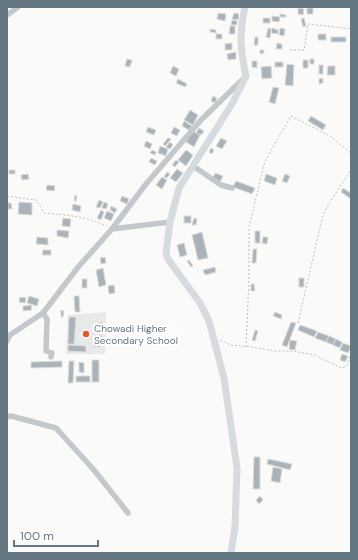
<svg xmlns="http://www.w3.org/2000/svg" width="358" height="560" viewBox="0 0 358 560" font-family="'DM Sans',sans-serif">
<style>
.built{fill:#e8e9e9}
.building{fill:#aab3b9;stroke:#dcdcda}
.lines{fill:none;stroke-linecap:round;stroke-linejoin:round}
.path{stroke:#bbbfc2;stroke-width:1;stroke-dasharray:2 2;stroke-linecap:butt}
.minor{stroke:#c3c8cc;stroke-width:5.5}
.major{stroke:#d6dbdf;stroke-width:7}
.poi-dot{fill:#e4572e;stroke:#fff;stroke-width:1.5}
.labels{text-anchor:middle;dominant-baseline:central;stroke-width:4;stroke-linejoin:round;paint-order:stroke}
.poi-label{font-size:10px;fill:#657683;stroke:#fff;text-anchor:start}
</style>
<rect width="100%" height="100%" fill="#fafaf8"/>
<!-- built -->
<polygon class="built" points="106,312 105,354 66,354 68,315"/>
<!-- building -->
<g class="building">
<polygon points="298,8 304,9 303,15 298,14"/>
<rect x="307" y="8" width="6" height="6"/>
<polygon points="218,13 226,14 225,21 217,19"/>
<polygon points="234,13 239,14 238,20 232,19"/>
<polygon points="280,14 286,15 286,17 280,17"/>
<polygon points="272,16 280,17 279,22 272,21"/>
<rect x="263" y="18" width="7" height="5"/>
<polygon points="304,18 306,26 303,27 301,19"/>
<polygon points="232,20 237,21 237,25 231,25"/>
<polygon points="230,26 235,26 235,34 229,34"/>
<polygon points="268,28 271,29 270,38 266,37"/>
<polygon points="272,28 278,30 278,34 271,33"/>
<polygon points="280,28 285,29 284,36 279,35"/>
<polygon points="210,29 216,30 216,33 210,32"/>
<rect x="216" y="34" width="6" height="5"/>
<rect x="318" y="34" width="8" height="6"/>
<polygon points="255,37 258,37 258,45 254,45"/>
<rect x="331" y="37" width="15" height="5"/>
<polygon points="232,43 232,50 225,50 225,44"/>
<polygon points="277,43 282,44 282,49 276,49"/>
<polygon points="260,50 264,50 264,53 260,54"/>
<polygon points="236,52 236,59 228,60 227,54"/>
<polygon points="127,59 132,60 130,67 125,66"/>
<rect x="310" y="59" width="4" height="5"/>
<rect x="303" y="60" width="5" height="8"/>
<polygon points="252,61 257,61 257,68 252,67"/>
<rect x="275" y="62" width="8" height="5"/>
<polygon points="287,64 294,65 293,86 285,85"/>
<rect x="319" y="65" width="4" height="9"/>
<polygon points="173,66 179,69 176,76 170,73"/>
<polygon points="271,66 272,78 262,79 261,67"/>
<polygon points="328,66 335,66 335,75 327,75"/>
<polygon points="323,78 323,83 319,84 319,79"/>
<polygon points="178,79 187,84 185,87 176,83"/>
<polygon points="273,87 279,88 275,104 269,102"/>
<polygon points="213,96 217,98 215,103 211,101"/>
<polygon points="190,110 198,115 193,125 184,120"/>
<polygon points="311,116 326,125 323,130 308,121"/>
<polygon points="184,121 192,126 189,130 182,126"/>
<polygon points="148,127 156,130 154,135 146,132"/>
<polygon points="174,127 180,130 177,136 171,133"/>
<polygon points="199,128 204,131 201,135 196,133"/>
<polygon points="193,131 200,135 194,147 186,142"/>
<polygon points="168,138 171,139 165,146 163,144"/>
<polygon points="221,138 227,141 222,149 216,146"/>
<polygon points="146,141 152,144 150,149 144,146"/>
<polygon points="170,142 173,145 170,149 166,147"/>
<polygon points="160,146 168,149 166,156 158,153"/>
<polygon points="211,148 214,150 212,154 209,152"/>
<polygon points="152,150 156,152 155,155 150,153"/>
<polygon points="186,150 193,155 186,166 178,160"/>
<polygon points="151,158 157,161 155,165 149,162"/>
<polygon points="176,160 179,162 175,167 172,165"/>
<polygon points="177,169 183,173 176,182 170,178"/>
<rect x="9" y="170" width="6" height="4"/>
<polygon points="167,172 170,174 167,178 164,177"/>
<polygon points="215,173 223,176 220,182 213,178"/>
<polygon points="28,174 29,179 22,180 21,175"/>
<polygon points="266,174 277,178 275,185 264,181"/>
<polygon points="285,174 290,176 287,183 282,181"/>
<polygon points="162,177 167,180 162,189 156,185"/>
<polygon points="236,181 255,188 252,194 233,187"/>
<polygon points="47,185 55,186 54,191 46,190"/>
<polygon points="343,188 351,193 351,199 341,192"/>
<polygon points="75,195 77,196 76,201 74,201"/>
<polygon points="122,196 129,199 127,204 120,201"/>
<polygon points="99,200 103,202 100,208 96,207"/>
<polygon points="19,202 32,203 32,215 18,214"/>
<polygon points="104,202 108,204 106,209 102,208"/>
<polygon points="8,203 11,203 12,209 8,209"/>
<polygon points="73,204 81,206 80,212 72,210"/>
<polygon points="111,206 117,209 115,213 110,210"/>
<polygon points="101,210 104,212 101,220 97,218"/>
<polygon points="107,211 114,214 111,221 104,218"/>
<rect x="184" y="216" width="7" height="7"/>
<polygon points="63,218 71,219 70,227 62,226"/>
<polygon points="194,218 197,219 196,225 192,225"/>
<polygon points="57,230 69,231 68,238 57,236"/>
<rect x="255" y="231" width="5" height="12"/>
<polygon points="202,232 208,258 198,260 192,235"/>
<polygon points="37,237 48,238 48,245 36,244"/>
<polygon points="263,237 268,237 267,244 262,243"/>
<polygon points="184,243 187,255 180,257 177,245"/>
<polygon points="253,249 257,249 256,263 252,263"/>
<polygon points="43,250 51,250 51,255 42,255"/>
<polygon points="105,257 106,263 101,264 100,258"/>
<polygon points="189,260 193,266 191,267 187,261"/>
<polygon points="215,267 216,272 205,275 203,270"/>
<polygon points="103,268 106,285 99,287 96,270"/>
<rect x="299" y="278" width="5" height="9"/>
<rect x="82" y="279" width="5" height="9"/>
<polygon points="251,284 254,284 255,291 251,291"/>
<polygon points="114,285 115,293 109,294 108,286"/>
<polygon points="29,296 39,299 37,306 27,303"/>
<polygon points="74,296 79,296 80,312 75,312"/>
<polygon points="20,297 26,298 25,303 19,302"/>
<polygon points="31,305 32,310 23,311 23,306"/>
<polygon points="61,310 64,311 63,317 61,317"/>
<polygon points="275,312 282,315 281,319 273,316"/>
<polygon points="69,317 76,317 74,344 68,344"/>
<polygon points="102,322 102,329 98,329 98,323"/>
<polygon points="291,322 296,323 287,347 282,345"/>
<polygon points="300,325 317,331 314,337 298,330"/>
<polygon points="255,330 258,331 255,341 252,340"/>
<polygon points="318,332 329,336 326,342 315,338"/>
<polygon points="95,335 102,336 100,347 94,346"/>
<polygon points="329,336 336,339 333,345 326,342"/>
<polygon points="336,339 342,342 340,348 333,345"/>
<polygon points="290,340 297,341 295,350 289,349"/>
<polygon points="343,343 351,346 348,353 340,350"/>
<polygon points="68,345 86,346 86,352 68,351"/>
<polygon points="342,354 348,356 345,362 340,360"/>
<rect x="92" y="360" width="7" height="22"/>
<polygon points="62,361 62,367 31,368 31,362"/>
<polygon points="69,361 74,361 73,383 68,383"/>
<polygon points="79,362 84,363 84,373 79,372"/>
<rect x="76" y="376" width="14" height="6"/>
<polygon points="254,457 260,457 260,489 253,489"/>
<polygon points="268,459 292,464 290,470 267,464"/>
<polygon points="273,467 282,469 280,483 271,481"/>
<polygon points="260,496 263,500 259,504 256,500"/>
</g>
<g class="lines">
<!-- path -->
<g class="path">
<polyline points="290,50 304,50 308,24 351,29"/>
<path d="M7 196 36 200 44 213C68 215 84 216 107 226"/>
<polyline points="298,323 323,215 330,202 351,170"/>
<polyline points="220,340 231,345 251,347 275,351 293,351 315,355 341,368 347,366 351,354"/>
<polyline points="246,347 249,279 249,227 265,161 291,116 330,136 351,153"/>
</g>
<!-- minor -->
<g class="minor">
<polyline points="7,15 18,7"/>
<polyline points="193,166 221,185 232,188"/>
<polyline points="112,229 170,222"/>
<polyline points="43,313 47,319 46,351 52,353 51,357"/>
<polyline points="7,341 10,335 43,313 79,266 112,229 146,184 201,120 243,79"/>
<polyline points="7,417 11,416 56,428 94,470 128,513"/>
</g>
<!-- major -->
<path class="major" d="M231 553 235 527 237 468 224 378 209 321 200 303 168 259 166 253 170 222 179 188 232 104 246 76C240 48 239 35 245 7"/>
</g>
<!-- markers -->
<circle class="poi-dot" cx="86" cy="334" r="4"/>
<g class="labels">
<!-- poi labels -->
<g class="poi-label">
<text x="94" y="328">Chowadi Higher<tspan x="94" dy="12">Secondary School</tspan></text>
</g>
</g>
<!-- border -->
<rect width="358" height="560" fill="none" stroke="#657683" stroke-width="16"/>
<!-- scale -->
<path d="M14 540v6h84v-6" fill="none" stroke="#657683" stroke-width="2"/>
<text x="20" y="540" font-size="12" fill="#657683" stroke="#ffffff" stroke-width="3" paint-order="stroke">100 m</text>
</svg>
